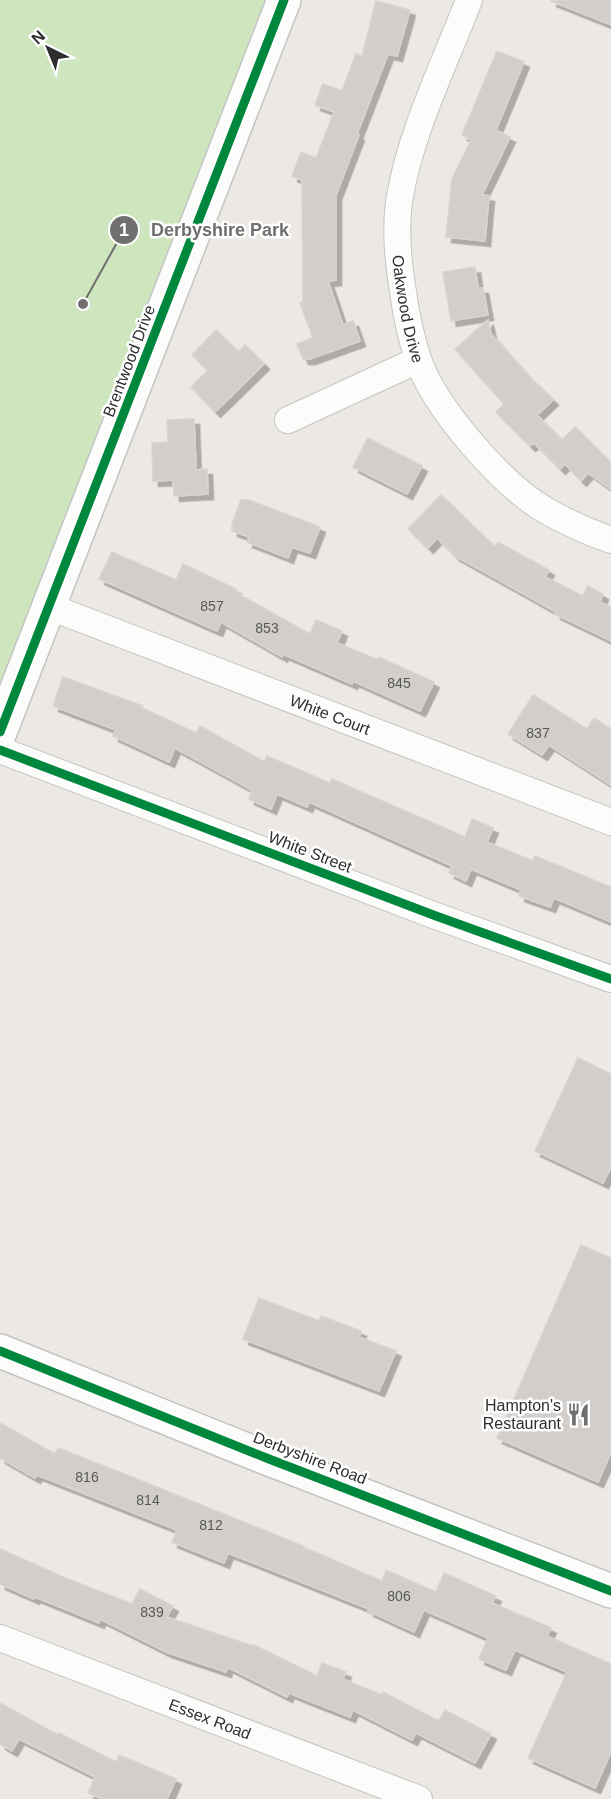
<svg xmlns="http://www.w3.org/2000/svg" width="611" height="1799" viewBox="0 0 611 1799" font-family="Helvetica,sans-serif">
<style>
.green{fill:#cee6be}
.building{fill:#d1cecb;stroke:#d7d4d0;stroke-width:1.5;filter:url(#shadow)}
.lines{fill:none;stroke-linecap:round;stroke-linejoin:round}
.street-casing{stroke:#c5c4c5;stroke-width:28}
.secondary-casing{stroke:#c5c4c5;stroke-width:36}
.street{stroke:#fcfcfb;stroke-width:26}
.secondary{stroke:#fcfcfb;stroke-width:33}
.cycleway-casing{stroke:#fff;stroke-width:13}
.cycleway{stroke:#00873e;stroke-width:9}
.labels{text-anchor:middle;dominant-baseline:central;stroke-width:5;stroke-linejoin:round;paint-order:stroke}
.number-label{font-size:14px;fill:#585857}
.street-label{font-size:16px;fill:#2e2e2e;stroke:#fff}
.poi-label{font-size:16px;fill:#2e2e2e;stroke:#fff;text-anchor:end}
.leader{fill:none;stroke:#706f6e;stroke-width:2}
.callout-dot{fill:#706f6e;stroke:#fff;stroke-width:2}
.mark-label{font-size:18px;text-anchor:middle;font-weight:bold;fill:#fff}
.callout-label{font-size:18px;text-anchor:middle;font-weight:bold;fill:#706f6e;stroke:#fff;stroke-width:5;stroke-linejoin:round;paint-order:stroke}
</style>
<defs>
<filter id="shadow"><feDropShadow dx="5.5" dy="5.5" stdDeviation="0" flood-color="#0004"/></filter>
</defs>
<rect width="100%" height="100%" fill="#ece8e4"/>
<!-- green -->
<polygon class="green" points="0,0 284,0 0,732"/>
<!-- building -->
<g class="building">
<polygon points="551,0 611,0 611,25 551,1"/>
<polygon points="376,1 410,10 397,56 388,54 357,134 359,135 336,195 336,280 328,281 343,325 353,321 360,341 310,359 303,359 297,344 313,338 300,303 303,302 302,180 292,176 301,152 316,158 334,112 315,105 323,84 342,91 356,54 362,56"/>
<polygon points="497,51 524,62 496,130 510,137 482,195 489,196 485,241 446,237 452,179 471,140 462,135"/>
<polygon points="475,267 478,288 483,288 488,315 451,321 443,272"/>
<polygon points="488,320 491,334 533,382 534,381 553,400 537,415 562,440 575,427 611,463 611,489 588,473 581,481 565,464 560,469 534,443 530,446 496,412 504,404 455,349"/>
<polygon points="216,330 238,352 245,345 264,364 215,412 191,387 208,370 192,355"/>
<polygon points="194,419 196,470 207,469 208,494 174,496 173,480 153,481 152,443 168,442 167,420"/>
<polygon points="368,438 422,466 407,494 353,467"/>
<polygon points="441,495 495,547 498,542 549,570 545,577 583,596 588,586 603,594 600,602 611,607 611,641 555,614 556,612 455,556 437,538 428,548 408,529"/>
<polygon points="241,500 249,500 320,527 310,553 292,547 288,558 247,542 249,537 232,531 232,524"/>
<polygon points="112,552 176,580 183,564 236,589 235,592 310,634 316,620 342,631 337,643 378,660 379,657 434,682 420,711 353,681 352,684 283,654 282,657 221,622 217,631 99,579"/>
<polygon points="63,677 143,706 142,708 196,733 200,726 265,762 267,756 330,783 332,779 465,837 472,819 493,828 487,842 533,861 535,856 611,887 611,922 554,898 550,907 519,896 521,890 471,869 466,881 449,873 452,866 309,802 307,807 277,794 271,809 249,799 252,790 175,748 169,762 113,736 116,730 53,706"/>
<polygon points="533,695 587,729 594,718 611,729 611,785 549,745 542,755 508,734"/>
<polygon points="578,1058 611,1074 611,1167 603,1183 535,1151"/>
<polygon points="581,1245 611,1258 611,1452 598,1482 497,1438"/>
<polygon points="259,1298 319,1321 321,1316 361,1331 359,1337 396,1351 379,1391 243,1339"/>
<polygon points="0,1423 55,1454 58,1448 127,1475 303,1546 303,1547 382,1581 386,1570 436,1592 444,1573 496,1596 492,1603 551,1628 547,1636 611,1664 611,1752 595,1788 528,1758 567,1672 515,1650 506,1670 479,1659 488,1638 424,1610 414,1632 368,1611 369,1609 228,1553 224,1563 172,1542 177,1530 37,1475 35,1478 0,1458"/>
<polygon points="0,1549 63,1577 132,1604 140,1589 173,1606 167,1617 253,1646 254,1645 317,1676 322,1663 346,1672 343,1679 382,1695 383,1692 439,1721 445,1710 491,1734 475,1763 416,1733 412,1740 353,1710 350,1717 289,1693 287,1697 227,1667 226,1672 166,1652 100,1619 99,1623 35,1597 34,1599 0,1584"/>
<polygon points="0,1703 58,1735 59,1733 116,1762 119,1755 176,1779 167,1799 102,1799 88,1793 95,1777 19,1739 12,1751 0,1744"/>
</g>
<g class="lines">
<defs>
<g id="street">
<path id="s1" d="M469 0C445 63 409 135 399 202 395 232 398 262 403 292 406 314 411 337 418 359 434 407 501 484 545 510 566 522 588 532 611 540"/>
<polyline points="288,420 418,360"/>
<path id="s2" d="M50 607 611 822"/>
<polyline points="0,750 436,916 611,979"/>
<path id="s3" d="M0 1638 419 1799"/>
</g>
<g id="secondary">
<polyline points="0,732 284,0"/>
<polyline points="0,1351 269,1459 611,1591"/>
</g>
</defs>
<!-- street casing -->
<use href="#street" class="street-casing"/>
<!-- secondary casing -->
<use href="#secondary" class="secondary-casing"/>
<!-- street -->
<use href="#street" class="street"/>
<!-- secondary -->
<use href="#secondary" class="secondary"/>
<defs>
<g id="cycleway">
<polyline points="0,732 284,0"/>
<polyline points="0,750 436,916 611,979"/>
<polyline points="0,1351 269,1459 611,1591"/>
</g>
</defs>
<!-- cycleway casing -->
<use href="#cycleway" class="cycleway-casing"/>
<!-- cycleway -->
<use href="#cycleway" class="cycleway"/>
</g>
<!-- icons -->
<defs>
<symbol id="restaurant-bare" viewBox="-9 -9 18 18"><path d="M-5-6h1v4h1v-4h1v4h1v-4h1v5L-1.5 .5V6h-2V.5L-5-1ZM5-6V6H3V1.5H1.5Q1.5-4 5-6Z" fill="#706f6e" stroke="#fff" stroke-width="2.5" paint-order="stroke"/></symbol>
</defs>
<g fill-rule="evenodd">
<use href="#restaurant-bare" x="562" y="1398" width="33" height="33"/>
</g>
<g class="labels">
<!-- number labels -->
<g class="number-label">
<text x="212" y="606">857</text>
<text x="267" y="628">853</text>
<text x="399" y="683">845</text>
<text x="538" y="733">837</text>
<text x="87" y="1477">816</text>
<text x="148" y="1500">814</text>
<text x="211" y="1525">812</text>
<text x="399" y="1596">806</text>
<text x="152" y="1612">839</text>
</g>
<!-- street labels -->
<g class="street-label">
<text stroke="none"><textPath href="#s1" startOffset="322">Oakwood Drive</textPath></text>
<text transform="translate(129 361) rotate(-69)">Brentwood Drive</text>
<text stroke="none"><textPath href="#s2" startOffset="300">White Court</textPath></text>
<text transform="translate(310 852) rotate(21)">White Street</text>
<text transform="translate(310 1458) rotate(21)">Derbyshire Road</text>
<text stroke="none"><textPath href="#s3" startOffset="225">Essex Road</textPath></text>
</g>
<!-- poi labels -->
<g class="poi-label">
<text x="561" y="1405">Hampton's<tspan x="561" dy="18">Restaurant</tspan></text>
</g>
</g>
<!-- callouts -->
<path class="leader" d="M83 304L124 230"/>
<g class="callout-dot">
<circle cx="83" cy="304" r="6"/>
<circle cx="124" cy="230" r="15"/>
</g>
<g class="mark-label">
<text x="124" y="236">1</text>
</g>
<g class="callout-label">
<text x="220" y="236">Derbyshire Park</text>
</g>
<!-- north arrow -->
<g transform="translate(48 48) rotate(317)" stroke="#ffffff" stroke-width="4.5" paint-order="stroke">
<path d="M0-4.5L10 22L0 15L-10 22Z" fill="#2e2e2e"/>
<text y="-9" font-size="16" font-weight="bold" text-anchor="middle" fill="#2e2e2e">N</text>
</g>
</svg>
